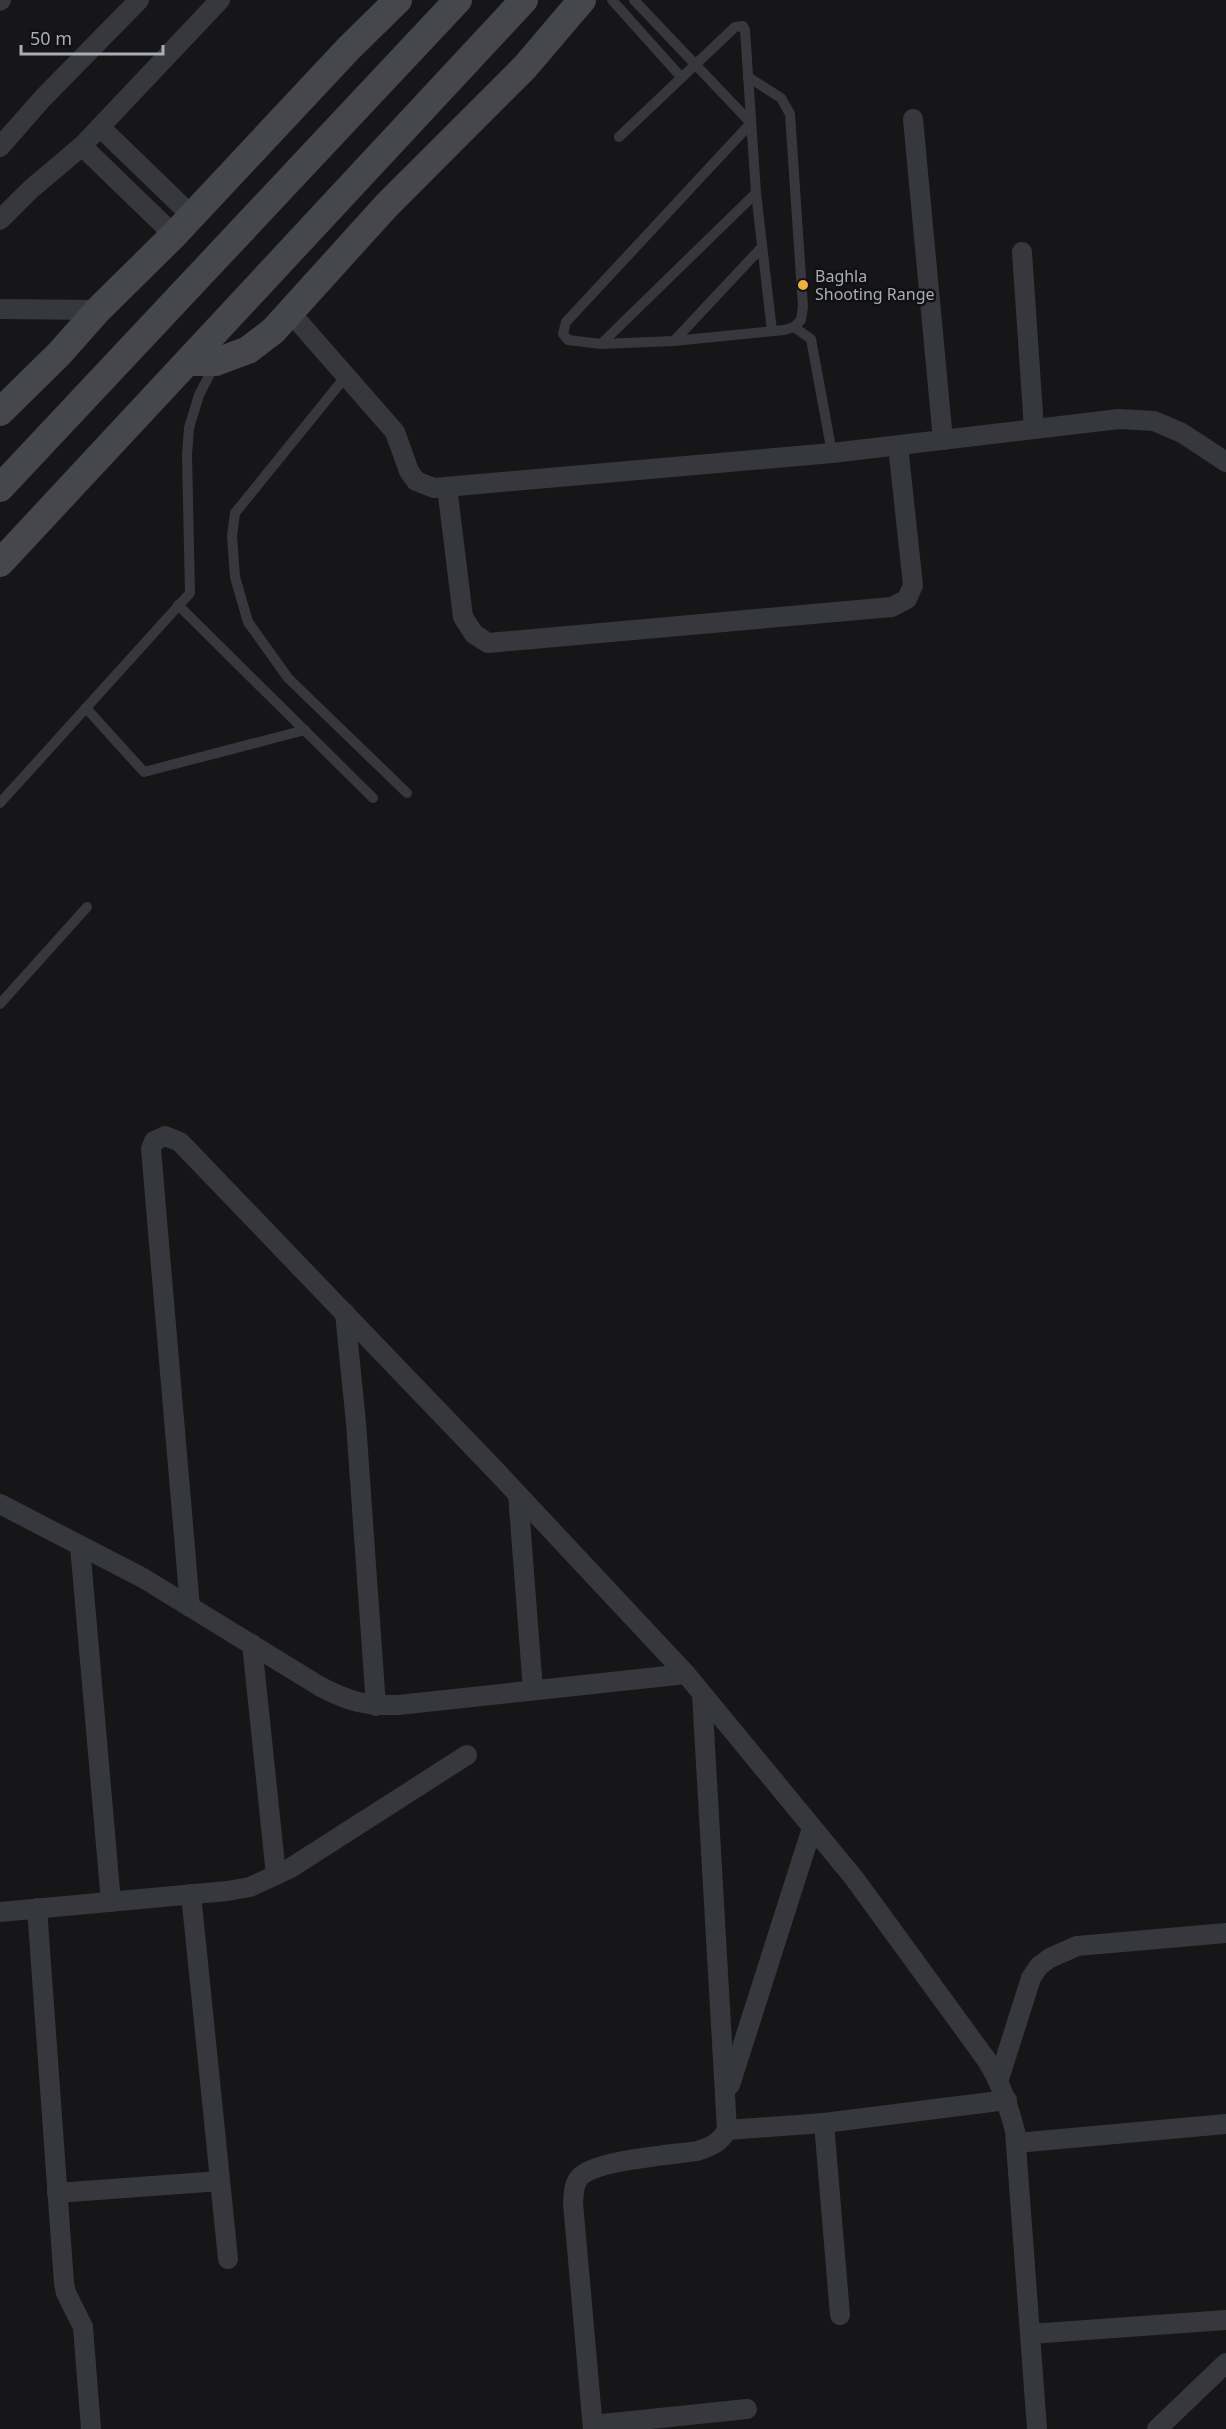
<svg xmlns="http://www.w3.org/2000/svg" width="1226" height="2429" viewBox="0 0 1226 2429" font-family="'Noto Sans',sans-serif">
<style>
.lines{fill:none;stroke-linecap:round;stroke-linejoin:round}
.lane{stroke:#37383d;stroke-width:10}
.street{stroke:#37383d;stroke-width:20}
.secondary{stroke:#45474d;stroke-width:28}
.poi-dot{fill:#f2b134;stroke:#111113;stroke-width:2}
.labels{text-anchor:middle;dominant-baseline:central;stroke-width:5;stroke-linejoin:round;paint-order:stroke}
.poi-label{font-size:16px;fill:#a8adb8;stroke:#111113;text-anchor:start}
</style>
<rect width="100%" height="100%" fill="#161618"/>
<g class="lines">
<!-- lane -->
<g class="lane">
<polyline points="612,0 681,77"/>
<polyline points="634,0 751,123 566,322 563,334 568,340 601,344 674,341 784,330 794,327 801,320 803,307 790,114 781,98 748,77"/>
<polyline points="619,137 735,27 743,26 745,30 756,193 772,331"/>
<polyline points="794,327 811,339 832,453"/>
<polyline points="674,341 762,247"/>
<polyline points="601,344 756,193"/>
<polyline points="346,376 235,513 232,536 235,577 248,622 288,678 407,793"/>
<polyline points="178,605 373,798"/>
<polyline points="86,708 144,772 305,730"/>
<polyline points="0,803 190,593 187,455 189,428 199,395 214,366"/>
<polyline points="0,1004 87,907"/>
</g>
<!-- street -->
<g class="street">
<polyline points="0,1 1,0"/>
<polyline points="913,119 943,440"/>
<polyline points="100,127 192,216"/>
<polyline points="82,146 174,235"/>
<polyline points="0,147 42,99 139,0"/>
<polyline points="0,220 31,189 82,146 220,0"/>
<polyline points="1022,252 1034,429"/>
<polyline points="0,309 98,310"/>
<polyline points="290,312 395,432 409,471 416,481 434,488 832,453 1119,419 1154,421 1182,433 1226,462"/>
<polyline points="447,487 463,617 474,634 488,643 892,607 907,599 913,585 898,446"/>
<polyline points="345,1313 356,1423 376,1706"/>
<polyline points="518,1494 533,1690"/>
<path d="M0 1504 143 1578 321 1687C350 1702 366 1706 398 1705L686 1674"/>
<polyline points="80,1546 111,1902"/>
<path d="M190 1607 151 1149 154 1141 165 1136 180 1142 496 1471 686 1674 854 1878 986 2059C1001 2083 1008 2105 1015 2131L1037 2429"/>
<polyline points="252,1644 276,1875"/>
<polyline points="191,1894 228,2259"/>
<polyline points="37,1908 64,2283 66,2293 83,2327 91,2429"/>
<polyline points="0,1912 227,1891 250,1887 289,1869 467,1755"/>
<polyline points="999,2079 1031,1978 1039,1966 1050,1958 1077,1946 1226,1933"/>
<polyline points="730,2085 812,1828"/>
<polyline points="824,2123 840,2315"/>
<polyline points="727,2130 824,2123 1007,2100"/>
<polyline points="1016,2143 1226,2124"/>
<polyline points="57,2193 220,2181"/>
<polyline points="1030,2334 1226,2320"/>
<polyline points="593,2425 747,2409"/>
<path d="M593 2429 573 2203C574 2194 573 2184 580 2177 595 2160 672 2155 697 2151 710 2147 720 2143 727 2130L702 1694"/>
<polyline points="1157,2429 1226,2363"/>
</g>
<!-- secondary -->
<g class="secondary">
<polyline points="188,362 216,362 248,350 273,331 387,205 525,67 582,0"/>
<polyline points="0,412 59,354 98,310 174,235 349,48 398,0"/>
<polyline points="0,488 458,0"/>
<polyline points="0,563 524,0"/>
</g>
</g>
<!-- markers -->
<circle class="poi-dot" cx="803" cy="285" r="6"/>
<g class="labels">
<!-- poi labels -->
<g class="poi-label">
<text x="815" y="276">Baghla<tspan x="815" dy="18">Shooting Range</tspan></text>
</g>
</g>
<!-- scale -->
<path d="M21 45v9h142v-9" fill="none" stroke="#a8adb8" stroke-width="3"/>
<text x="30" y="45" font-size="18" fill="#a8adb8" stroke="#111113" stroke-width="4.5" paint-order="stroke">50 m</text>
</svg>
